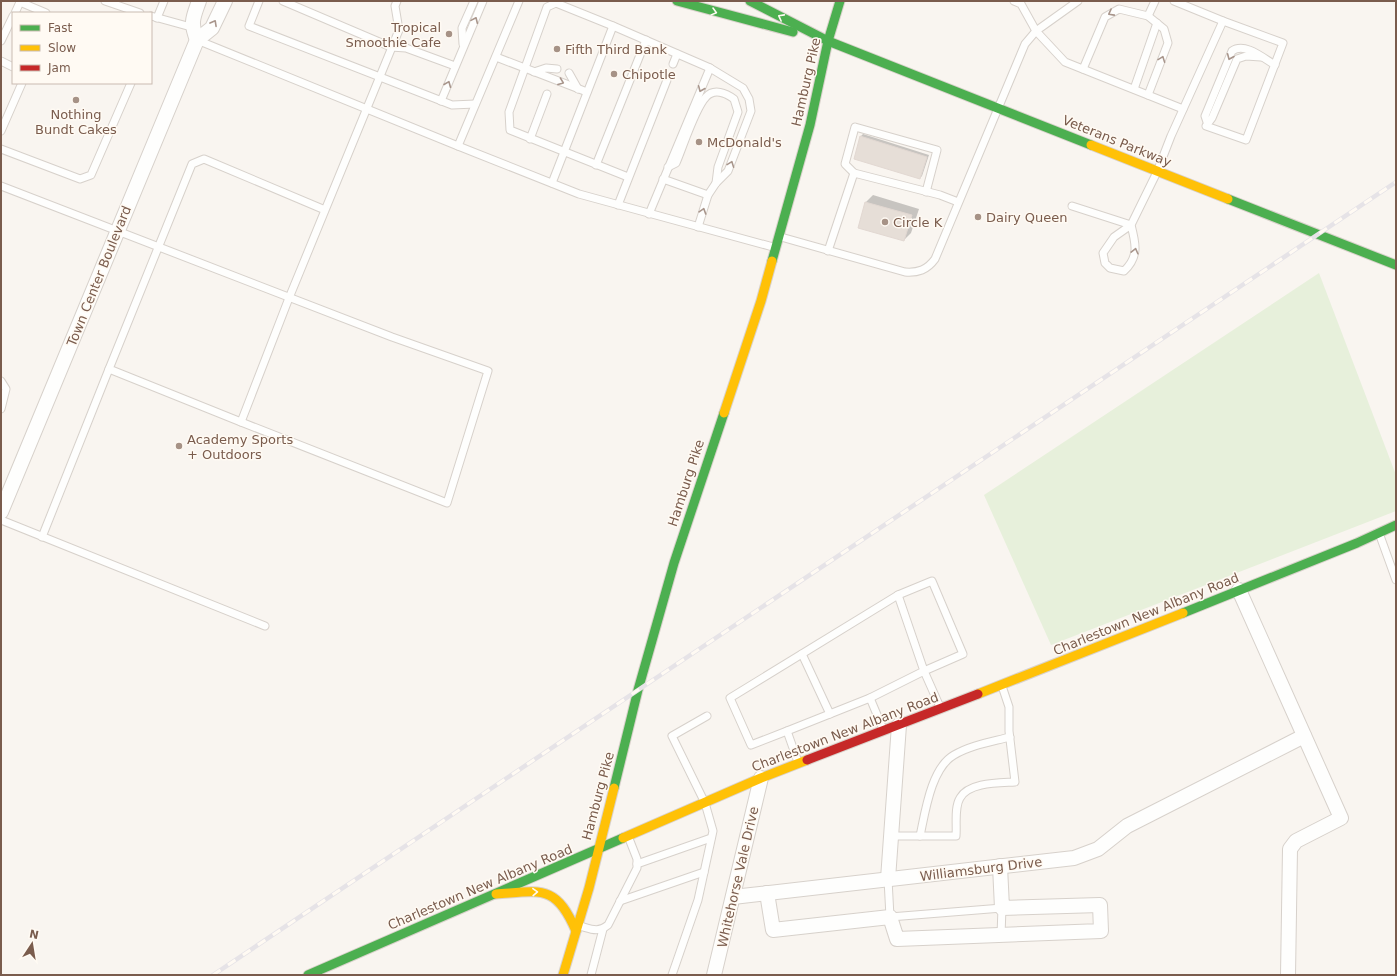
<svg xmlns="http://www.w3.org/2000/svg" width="1397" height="976" viewBox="0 0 1397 976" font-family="'DejaVu Sans',sans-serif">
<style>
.green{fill:#e7f0db}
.shadow{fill:#0003}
.building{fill:#e6ded7;stroke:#e2d8d2}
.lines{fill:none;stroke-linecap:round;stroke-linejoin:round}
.lane-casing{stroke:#d7d1cb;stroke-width:9}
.street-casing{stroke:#d7d1cb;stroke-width:16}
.fast-casing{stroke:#d9d2cb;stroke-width:11}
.slow-casing{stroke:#d9d2cb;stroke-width:11}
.jam-casing{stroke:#d9d2cb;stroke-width:11}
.lane{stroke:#fefefd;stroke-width:7}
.street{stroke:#fefefd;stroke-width:14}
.fast{stroke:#4caf50;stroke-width:9}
.slow{stroke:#ffc107;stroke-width:9}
.jam{stroke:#c62828;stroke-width:9}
.rail-casing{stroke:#e6e3e7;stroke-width:4.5}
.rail{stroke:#fffaf3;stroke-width:3;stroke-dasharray:9;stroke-linecap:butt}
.oneway{stroke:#fffaf3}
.oneway2{stroke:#a8958b}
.poi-dot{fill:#a69286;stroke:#fffaf3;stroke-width:1.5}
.labels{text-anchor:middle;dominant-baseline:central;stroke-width:3;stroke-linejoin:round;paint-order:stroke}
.poi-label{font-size:13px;fill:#7a5c4d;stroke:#fffaf3;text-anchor:start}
.street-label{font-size:13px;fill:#7a5c4d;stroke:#fffaf3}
</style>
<rect width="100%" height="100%" fill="#f9f5f0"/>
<!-- green -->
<polygon class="green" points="1319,273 1396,475 1396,511 1051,645 984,495"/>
<!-- shadow -->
<g class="shadow">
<polygon points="863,134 929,155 922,176 920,178 861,136"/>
<polygon points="873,195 919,209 911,233 904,240 859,227 866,202"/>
</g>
<!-- building -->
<g class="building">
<polygon points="860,136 927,157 920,179 854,159"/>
<polygon points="865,202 912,215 904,241 858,228"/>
</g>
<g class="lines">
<defs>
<g id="lane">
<polyline points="21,1 20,2 46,13"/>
<polyline points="105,1 140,13"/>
<polyline points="259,1 249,26 452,105 475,104"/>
<polyline points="283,1 391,47 406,48 455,66"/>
<polyline points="1014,1 1021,4 1036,31 1065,62 1183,109"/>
<polyline points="1174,1 1223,21"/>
<polyline points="15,13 20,2"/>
<polyline points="151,16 191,27"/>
<polyline points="1148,16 1155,1"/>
<polyline points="157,18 164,1"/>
<polyline points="613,26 556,3 547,7 509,112 510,130 628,177"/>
<polyline points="197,40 458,146 519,1"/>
<polyline points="1,41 13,16"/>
<polyline points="463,44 462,28 474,1"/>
<polyline points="496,57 587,92"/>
<polyline points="1,61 13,67"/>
<polyline points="673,64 677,54"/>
<polyline points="1083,69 1105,17 1119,9 1148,16 1164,29 1168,43 1148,95"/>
<polyline points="534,72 546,68 557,69"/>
<polyline points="569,73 578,89"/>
<polyline points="1134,89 1157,23"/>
<polyline points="441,101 483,1"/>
<path d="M1207 122 1205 116 1232 51C1245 42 1263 58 1275 65"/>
<polyline points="1,131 22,83"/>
<polyline points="530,139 547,94"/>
<polyline points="458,146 579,194 773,247"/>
<polyline points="1,149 80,179 91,175 131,83"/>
<polyline points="596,165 646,40"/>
<path d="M668 167 676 163C683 147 695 108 706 97 714 88 726 93 734 99L738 112 718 167 716 183"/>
<polyline points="854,173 845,164 855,127 937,150 926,192"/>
<polyline points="663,179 708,195"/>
<polyline points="552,183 613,26 710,68"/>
<polyline points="1,186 392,337 488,371 447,503 241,422"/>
<polyline points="618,205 667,80"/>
<polyline points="1072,206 1131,225"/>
<polyline points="325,210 204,159 192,164 109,369 241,422 289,298 399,30 395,6 397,1"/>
<polyline points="649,214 710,68 743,88 749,99 751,111 728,171 716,183 708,195 698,227"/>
<path d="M1131 225C1136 244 1139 257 1124 271L1110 268 1105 263 1103 253 1114 237 1131 225 1157 172 1171 136 1223 21 1283 43 1246 140 1206 126 1212 118 1237 59 1246 56 1261 57"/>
<path d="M781 237 905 272C918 273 927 270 935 259L1025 44 1036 31 1078 1"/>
<polyline points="828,251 854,173 940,195 958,202"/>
<polyline points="1,381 6,389 1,409"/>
<polyline points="1,520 265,626"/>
<polyline points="1379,533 1396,580"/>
<polyline points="42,537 109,369"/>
<polyline points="802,654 830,714"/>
<polyline points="870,698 924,671 898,595 932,581 963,654 924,671 940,707"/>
<polyline points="787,731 751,745 730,698 898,595"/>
<polyline points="798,762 787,731 870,698 883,729"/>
<path d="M891 836H956C957 825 954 808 960 798 969 782 1000 783 1015 782L1009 731V707L1002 686"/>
<path d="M920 836C925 813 931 768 954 755 971 745 991 742 1010 737"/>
<polyline points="637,864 711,838"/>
<polyline points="888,879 890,917 1002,908 1001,935"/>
<polyline points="620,901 704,872"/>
<path d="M580 926C591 929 598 933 608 925L637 868V859L628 836"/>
<polyline points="591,975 603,929"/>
<polyline points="672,975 698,900 713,831 705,803 672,736 707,716"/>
</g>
<g id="street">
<path d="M197 40C190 22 193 18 199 1"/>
<polyline points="1,512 197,40 212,28 225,1"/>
<polyline points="1239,590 1341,818 1296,841 1290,849 1288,975"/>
<polyline points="888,879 899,725"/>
<polyline points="767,893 773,930 890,917 897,939 1101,931 1100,905 1002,908 1000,866"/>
<polyline points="733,897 1074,858 1098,849 1127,826 1304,736"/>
<polyline points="714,975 761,778"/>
</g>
<g id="fast">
<polyline points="677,1 793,32"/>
<polyline points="750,1 828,41 1091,145"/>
<polyline points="1228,199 1396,265"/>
<polyline points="772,261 810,125 828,41 840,1"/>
<polyline points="1183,613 1357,543 1396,525"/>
<polyline points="614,788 638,690 674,563 724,413"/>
<polyline points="308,975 623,838"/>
</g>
<g id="slow">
<polyline points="1091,145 1228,199"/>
<polyline points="724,413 761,301 772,261"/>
<polyline points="978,694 1183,613"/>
<polyline points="623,838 761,778 807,760"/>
<path d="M496 894C541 891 556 884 576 931"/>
<polyline points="563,975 589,888 614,788"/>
</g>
<polyline id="jam" points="807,760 978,694"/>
</defs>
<!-- lane casing -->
<use href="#lane" class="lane-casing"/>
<!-- street casing -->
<use href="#street" class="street-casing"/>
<!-- fast casing -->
<use href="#fast" class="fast-casing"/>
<!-- slow casing -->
<use href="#slow" class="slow-casing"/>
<!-- jam casing -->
<use href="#jam" class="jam-casing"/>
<!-- lane -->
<use href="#lane" class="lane"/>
<!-- street -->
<use href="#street" class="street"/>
<!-- fast -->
<use href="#fast" class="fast"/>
<!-- slow -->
<use href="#slow" class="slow"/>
<!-- jam -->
<use href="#jam" class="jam"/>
<defs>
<polyline id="rail" points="213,975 1396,182"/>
</defs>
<!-- rail casing -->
<use href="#rail" class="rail-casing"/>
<!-- rail -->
<use href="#rail" class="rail"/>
</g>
<!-- one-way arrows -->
<defs><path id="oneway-chevron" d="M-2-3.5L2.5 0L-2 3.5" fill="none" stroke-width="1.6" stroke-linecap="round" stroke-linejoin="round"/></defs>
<g class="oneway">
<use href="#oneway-chevron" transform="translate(714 12) rotate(15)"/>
<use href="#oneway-chevron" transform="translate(781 17) rotate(-152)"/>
<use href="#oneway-chevron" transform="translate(535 892) rotate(-2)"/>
</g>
<g class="oneway2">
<use href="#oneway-chevron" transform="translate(1111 13) rotate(152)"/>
<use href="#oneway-chevron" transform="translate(475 20) rotate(-66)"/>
<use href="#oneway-chevron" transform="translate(214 23) rotate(-61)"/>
<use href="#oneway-chevron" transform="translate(1230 57) rotate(113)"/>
<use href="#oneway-chevron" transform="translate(1162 59) rotate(-69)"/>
<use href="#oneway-chevron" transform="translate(561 82) rotate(21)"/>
<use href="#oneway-chevron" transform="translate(448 84) rotate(-68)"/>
<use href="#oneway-chevron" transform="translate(701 89) rotate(113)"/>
<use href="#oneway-chevron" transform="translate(731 164) rotate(-69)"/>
<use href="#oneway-chevron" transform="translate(703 211) rotate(-72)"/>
<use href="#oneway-chevron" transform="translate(1135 251) rotate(-76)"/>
</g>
<!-- markers -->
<g class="poi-dot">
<circle cx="449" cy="34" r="4"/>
<circle cx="557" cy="49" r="4"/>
<circle cx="614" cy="74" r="4"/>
<circle cx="76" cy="100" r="4"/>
<circle cx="699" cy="142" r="4"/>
<circle cx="978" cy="217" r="4"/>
<circle cx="885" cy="222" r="4"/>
<circle cx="179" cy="446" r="4"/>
</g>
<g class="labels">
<!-- poi labels -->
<g class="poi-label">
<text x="441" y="27" text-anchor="end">Tropical<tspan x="441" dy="15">Smoothie Cafe</tspan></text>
<text x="565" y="49">Fifth Third Bank</text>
<text x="622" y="74">Chipotle</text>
<text x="76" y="114" text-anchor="middle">Nothing<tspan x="76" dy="15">Bundt Cakes</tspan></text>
<text x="707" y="142">McDonald's</text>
<text x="986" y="217">Dairy Queen</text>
<text x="893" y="222">Circle K</text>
<text x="187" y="439">Academy Sports<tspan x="187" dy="15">+ Outdoors</tspan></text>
</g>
<!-- street labels -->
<g class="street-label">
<text transform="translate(806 82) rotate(-77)">Hamburg Pike</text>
<text transform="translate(1117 141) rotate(22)">Veterans Parkway</text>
<text transform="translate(99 276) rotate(-68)">Town Center Boulevard</text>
<text transform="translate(686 483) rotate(-72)">Hamburg Pike</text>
<text transform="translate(1146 614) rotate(-22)">Charlestown New Albany Road</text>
<text transform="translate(845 732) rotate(-21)">Charlestown New Albany Road</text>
<text transform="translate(598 796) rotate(-75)">Hamburg Pike</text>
<text transform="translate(981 869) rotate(-7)">Williamsburg Drive</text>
<text transform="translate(738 877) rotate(-77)">Whitehorse Vale Drive</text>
<text transform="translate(480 887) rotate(-23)">Charlestown New Albany Road</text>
</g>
</g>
<!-- border -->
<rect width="1397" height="976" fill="none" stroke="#7a5c4d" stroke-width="4"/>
<!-- legend -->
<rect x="12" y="12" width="140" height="72" fill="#fffaf3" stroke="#cabbb1"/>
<rect x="20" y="25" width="20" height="6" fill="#4caf50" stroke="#cabbb1"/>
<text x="48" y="32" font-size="12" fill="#7a5c4d">Fast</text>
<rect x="20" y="45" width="20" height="6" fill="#ffc107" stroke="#cabbb1"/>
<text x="48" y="52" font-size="12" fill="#7a5c4d">Slow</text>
<rect x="20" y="65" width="20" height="6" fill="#c62828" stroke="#cabbb1"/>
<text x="48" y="72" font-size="12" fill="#7a5c4d">Jam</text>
<!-- north arrow -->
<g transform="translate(32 944) rotate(12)" stroke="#fffaf3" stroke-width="3" paint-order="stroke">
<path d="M0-3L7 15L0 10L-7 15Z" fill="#7a5c4d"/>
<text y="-6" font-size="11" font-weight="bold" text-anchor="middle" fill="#7a5c4d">N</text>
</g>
</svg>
